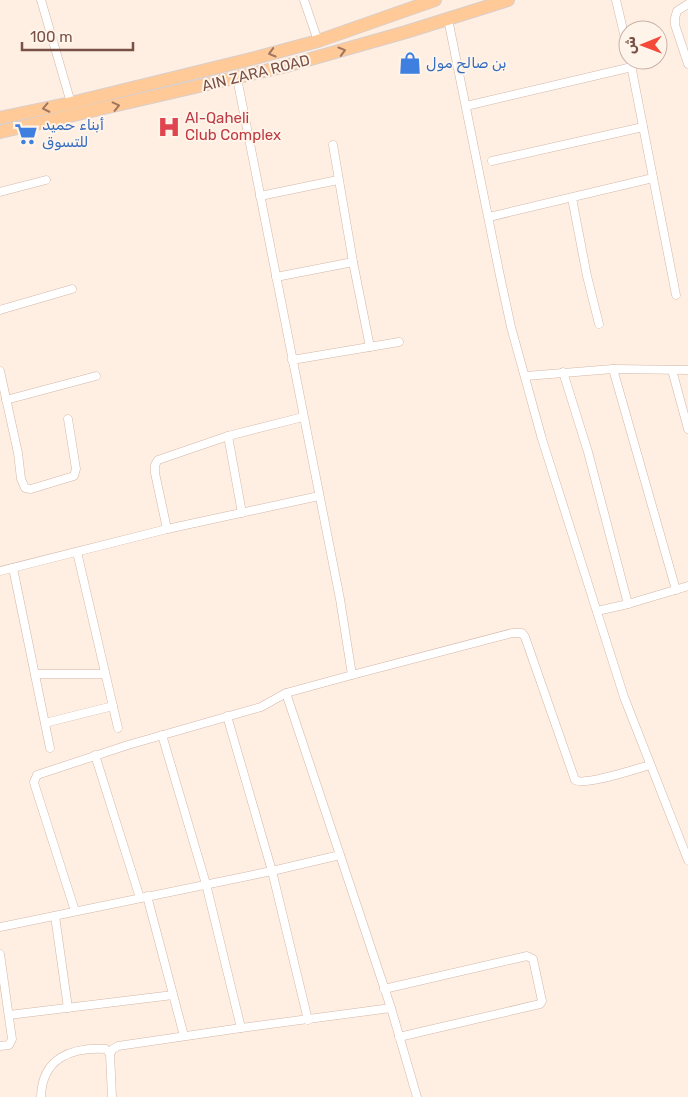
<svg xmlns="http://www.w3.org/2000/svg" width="688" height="1097" viewBox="0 0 688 1097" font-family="Rubik,Cairo,sans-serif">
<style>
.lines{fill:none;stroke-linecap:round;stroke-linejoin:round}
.street-casing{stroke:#d3b7a9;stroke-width:9}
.primary-casing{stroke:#d9cecb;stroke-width:14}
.street{stroke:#fff;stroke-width:8}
.primary{stroke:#ffca98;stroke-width:12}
.oneway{stroke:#a1755e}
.labels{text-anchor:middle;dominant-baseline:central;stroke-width:4;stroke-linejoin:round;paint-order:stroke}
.shop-label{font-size:15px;fill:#366cbe;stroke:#fff4ea;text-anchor:start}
.street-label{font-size:15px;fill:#795045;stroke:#fff4ea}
.health-label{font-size:15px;fill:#be3a42;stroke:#fff4ea;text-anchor:start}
</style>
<rect width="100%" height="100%" fill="#ffefe2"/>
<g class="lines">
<defs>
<g id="street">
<polyline points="41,0 71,103"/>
<polyline points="304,0 318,41"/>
<polyline points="616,0 628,51"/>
<polyline points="688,4 677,11 675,18 675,25 688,64"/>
<polyline points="448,19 500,276 511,327 542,439 624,697 688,860"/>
<polyline points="630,60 676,295"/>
<polyline points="466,106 632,67"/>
<polyline points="333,145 353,262 370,347"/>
<polyline points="492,161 643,127"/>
<polyline points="0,192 46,180"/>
<polyline points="260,196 338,180"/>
<polyline points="572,198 587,276 599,324"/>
<polyline points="489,217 653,178"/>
<polyline points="276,277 353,262"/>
<polyline points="0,310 72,289"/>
<polyline points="292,360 399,342"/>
<polyline points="613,369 676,590"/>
<polyline points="672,370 688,429"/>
<polyline points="0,371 18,453 21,479 25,488 31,489 74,476 76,469 68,419"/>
<polyline points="563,372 588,452 628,604"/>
<polyline points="526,376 613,369 688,370"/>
<polyline points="6,400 96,376"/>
<polyline points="228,436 242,513"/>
<polyline points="167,529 155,473 155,465 158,460 228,436 303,417"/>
<polyline points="77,552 118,728"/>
<polyline points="13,568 50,748"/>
<polyline points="0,571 167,529 319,496"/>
<polyline points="597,611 628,604 688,586"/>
<polyline points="35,674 105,674"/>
<path d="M352 675 512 633H522L525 637 575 780C585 786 636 769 650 765"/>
<polyline points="286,693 391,1008 417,1097"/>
<polyline points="227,716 272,871 308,1020"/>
<polyline points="45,723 113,706"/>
<polyline points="162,735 206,884 241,1028"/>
<polyline points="95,755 140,898"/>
<polyline points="147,896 184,1036"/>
<polyline points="75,911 35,786 34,782 37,775 128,745 261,707 286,693 352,675 340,599 237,78"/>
<polyline points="55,916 68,1008"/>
<polyline points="0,927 272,871 340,855"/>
<polyline points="0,954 12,1039 9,1045 0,1046"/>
<polyline points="384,989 527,956 533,959 542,1001 540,1004 399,1037"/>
<polyline points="9,1015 173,995"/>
<path d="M41 1097C42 1058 71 1047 106 1049L110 1054"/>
<polyline points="112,1097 110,1054 113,1049 118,1046 241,1028 391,1008"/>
</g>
<g id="primary">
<polyline points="0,118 71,103 255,58 318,41 435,0"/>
<polyline points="0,132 286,66 406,32 508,0"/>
</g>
</defs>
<!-- street casing -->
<use href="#street" class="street-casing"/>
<!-- primary casing -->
<use href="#primary" class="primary-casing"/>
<!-- street -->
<use href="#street" class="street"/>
<!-- primary -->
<use href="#primary" class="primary"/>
</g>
<!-- one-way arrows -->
<defs><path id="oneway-chevron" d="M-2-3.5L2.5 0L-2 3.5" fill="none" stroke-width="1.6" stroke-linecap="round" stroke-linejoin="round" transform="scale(1.25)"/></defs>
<g class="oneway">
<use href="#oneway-chevron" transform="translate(342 51) rotate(-16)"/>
<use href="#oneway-chevron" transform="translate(272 53) rotate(164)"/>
<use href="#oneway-chevron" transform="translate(116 106) rotate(-13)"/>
<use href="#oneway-chevron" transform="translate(46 108) rotate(168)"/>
</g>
<!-- icons -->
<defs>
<symbol id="shop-bare" viewBox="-9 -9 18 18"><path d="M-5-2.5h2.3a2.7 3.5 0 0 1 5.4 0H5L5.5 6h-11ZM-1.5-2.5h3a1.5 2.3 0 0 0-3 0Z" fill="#3f7fe0" stroke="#fff4ea" stroke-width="2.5" paint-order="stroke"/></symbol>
<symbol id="hospital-bare" viewBox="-9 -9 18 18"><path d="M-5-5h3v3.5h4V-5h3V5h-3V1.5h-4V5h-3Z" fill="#e0444e" stroke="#fff4ea" stroke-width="2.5" paint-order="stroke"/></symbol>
<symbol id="supermarket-bare" viewBox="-9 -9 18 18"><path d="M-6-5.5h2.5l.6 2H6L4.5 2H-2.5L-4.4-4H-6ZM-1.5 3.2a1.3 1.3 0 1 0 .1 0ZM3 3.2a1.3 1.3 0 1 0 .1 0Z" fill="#3f7fe0" stroke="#fff4ea" stroke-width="2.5" paint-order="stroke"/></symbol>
</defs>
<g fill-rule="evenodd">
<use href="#shop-bare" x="394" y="47" width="32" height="32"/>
<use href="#hospital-bare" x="153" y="111" width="32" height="32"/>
<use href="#supermarket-bare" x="10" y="118" width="32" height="32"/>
</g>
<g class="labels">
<!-- shop labels -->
<g class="shop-label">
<text x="426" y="63">بن صالح مول</text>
<text x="42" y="125">أبناء حميد<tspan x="42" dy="17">للتسوق</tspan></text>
</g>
<!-- street labels -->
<g class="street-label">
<text transform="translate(256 73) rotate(-14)">AIN ZARA ROAD</text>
</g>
<!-- health labels -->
<g class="health-label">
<text x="185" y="118">Al-Qaheli<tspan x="185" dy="17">Club Complex</tspan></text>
</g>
</g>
<!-- north arrow -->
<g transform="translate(643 45) rotate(269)"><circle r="24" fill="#fff4ea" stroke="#c9b2a8"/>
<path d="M0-4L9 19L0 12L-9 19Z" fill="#f5493a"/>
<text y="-8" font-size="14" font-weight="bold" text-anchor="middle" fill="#795045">ش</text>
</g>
<!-- scale -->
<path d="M22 42v8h111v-8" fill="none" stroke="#795045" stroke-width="2.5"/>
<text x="30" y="42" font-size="15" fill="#795045" stroke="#fff4ea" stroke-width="4" paint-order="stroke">100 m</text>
</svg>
